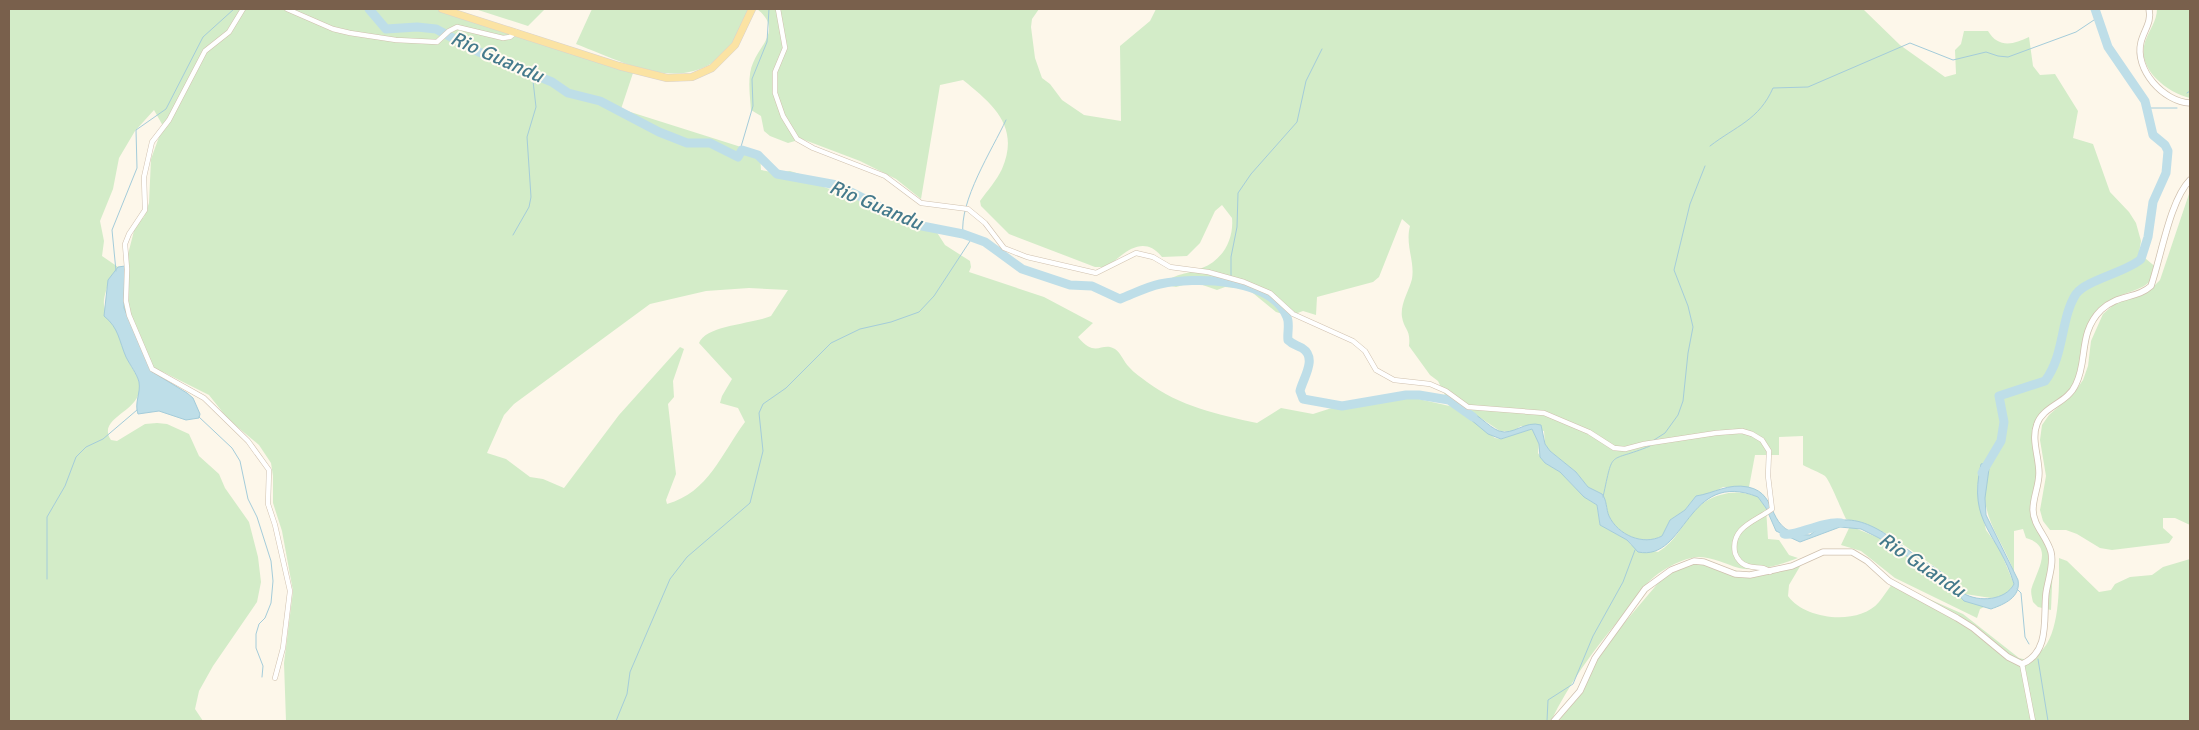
<svg xmlns="http://www.w3.org/2000/svg" width="2199" height="730" viewBox="0 0 2199 730" font-family="Signika,sans-serif">
<style>
.green{fill:#d3ecc8;fill-rule:evenodd}
.water{fill:#bedee8;stroke:#a4ccda}
.lines{fill:none;stroke-linecap:round;stroke-linejoin:round}
.stream{stroke:#a4ccda;stroke-width:1}
.river{stroke:#bedee8;stroke-width:9}
.minor-casing{stroke:#d0c1af;stroke-width:5.5}
.tertiary-casing{stroke:#d0c1af;stroke-width:7}
.primary-casing{stroke:#d9d2cd;stroke-width:8}
.minor{stroke:#fff;stroke-width:4.5}
.tertiary{stroke:#fff;stroke-width:5.5}
.primary{stroke:#fbe3a3;stroke-width:7}
.labels{text-anchor:middle;dominant-baseline:central;stroke-width:4;stroke-linejoin:round;paint-order:stroke}
.water-label{font-size:20px;font-style:italic;fill:#457a8c;stroke:#fffbf1}
</style>
<rect width="100%" height="100%" fill="#fdf7ea"/>
<!-- green -->
<g class="green">
<path d="M9 9H452L466 13 633 73 621 109 760 153 761 170 777 173 790 171 806 176 824 187 881 207 905 222 936 231 945 245 970 261 971 267 969 272 1044 297 1093 323 1078 337C1096 359 1101 341 1115 349 1121 353 1124 362 1129 367 1134 373 1141 377 1147 382 1179 406 1219 415 1257 423L1281 408 1313 414 1338 406 1355 408 1405 396 1454 407 1495 438 1501 439 1532 429 1539 444 1538 453 1545 463 1560 472 1584 497 1597 505 1600 525 1627 540 1631 545 1658 552C1685 536 1686 505 1720 495 1734 491 1745 492 1758 497L1766 508 1768 539 1779 540 1789 555 1798 558C1780 565 1757 572 1739 568 1725 564 1713 557 1698 557 1683 558 1665 568 1654 577 1639 589 1630 607 1618 621 1592 652 1569 684 1551 721H286L284 663 293 591 282 531 273 503V476L271 463 259 445 228 419 209 395 163 372 151 371 124 308 125 266 136 223 144 217 149 203 151 159 163 126 154 110 135 131 119 158 113 189 100 221 104 241 102 256 118 267C111 275 103 295 104 305 105 316 116 326 120 336 123 343 123 351 127 358 130 366 137 374 139 382 146 412 95 416 111 440L117 441 145 424 157 423 167 424 189 434 199 456 219 474 225 488 249 522 258 557 261 582 257 602 213 666 199 691 195 709 203 721H9ZM749 288 788 290 771 316C753 324 706 325 699 343L732 379 722 396 720 403 738 408 745 422C721 454 709 492 667 504L666 500 676 474 668 404 674 397 673 381 684 349 680 347 619 415 564 488 543 479 530 477 506 459 487 453 504 415 514 404 650 304 706 291Z"/>
<polygon points="475,9 545,9 528,26"/>
<path d="M592 9H749C743 21 739 36 730 47 687 98 626 63 576 44Z"/>
<path d="M757 9H1039L1032 19 1031 27 1035 58 1042 78 1050 84 1062 100 1084 115 1121 121 1120 46 1150 21 1156 9H1863L1900 45 1945 77 1956 74 1955 50 1961 44 1964 31H1988C1998 48 2013 45 2029 37L2033 66 2040 75 2055 74 2078 111 2073 138 2093 144 2110 192 2129 212 2136 223 2141 241 2139 253 2158 269C2146 300 2113 284 2093 319L2076 380 2067 393 2044 412 2036 426 2038 452 2034 514 2051 547 2053 561 2051 610 2038 607 2033 602C2032 597 2030 591 2032 587 2038 568 2054 546 2026 538L2023 529 2014 531V572C2000 534 1975 513 1989 469L1981 464 1977 489 1986 530 1999 548 2014 584 2008 593 2002 596 1991 598 1965 594 1945 574 1888 534 1846 519C1841 509 1830 481 1825 476 1819 472 1810 469 1803 465V436L1779 437V455H1755L1749 487H1723L1710 494 1700 495 1693 500 1685 510 1670 520 1662 536C1643 546 1618 535 1609 516 1606 509 1607 500 1602 494L1588 487 1576 472 1550 451 1545 444 1544 431 1521 426 1513 431H1500L1473 413 1466 410 1445 395 1438 381 1430 375 1409 346C1411 329 1404 330 1402 317 1400 304 1409 291 1412 279 1415 261 1405 245 1410 226L1402 219 1379 277 1373 282 1317 297 1316 315 1303 311 1289 316 1276 312 1248 289 1225 287 1217 290 1194 282 1176 287 1162 284C1178 272 1186 275 1202 268 1223 260 1234 239 1232 218L1222 205 1215 211 1200 243 1187 256 1162 257C1144 234 1124 252 1108 267H1095L1009 234 981 206 980 201C987 191 997 180 1002 169 1020 127 994 105 963 80L940 85 921 199 896 179 860 161 802 139 788 143 770 136 764 131 761 116 751 110C750 96 747 76 753 63 760 45 783 29 757 9Z"/>
<path d="M2157 9H2190V98C2168 93 2136 69 2145 42 2149 30 2157 21 2157 9Z"/>
<polygon points="2190,191 2190,525 2175,518 2163,518 2163,528 2173,537 2169,543 2112,550 2100,548 2077,534 2066,530 2050,530 2043,521 2040,510 2046,476 2040,440 2042,425 2049,415 2074,393 2083,380 2088,366 2091,341 2103,314 2118,301 2149,291 2160,280"/>
<polygon points="1850,526 1879,538 1948,583 1955,593 1984,607 1980,609 1977,618 1895,578 1861,551 1841,545"/>
<path d="M2059 558 2067 561 2099 592 2111 590 2115 584 2130 577 2152 575 2163 567 2190 559V721H1559L1608 642 1665 575 1687 564 1700 562 1746 573 1802 563 1789 585 1788 596C1805 620 1859 626 1879 602 1884 596 1888 589 1893 583L1963 614 2019 658 2027 660C2062 650 2059 587 2059 558Z"/>
</g>
<!-- water -->
<g class="water">
<path d="M125 266 124 308 151 371 187 393 193 398 200 414 199 418 186 420 159 411 138 414C134 403 141 393 139 382 137 374 130 365 126 357 119 341 119 328 104 316L108 280 118 267Z"/>
<path d="M1466 410C1479 414 1487 426 1499 431 1513 436 1525 420 1541 425L1545 444 1550 451 1576 472 1588 487 1602 494C1607 500 1606 509 1609 516 1618 535 1643 546 1662 536L1670 520 1685 510 1696 496C1715 493 1728 483 1748 487 1782 494 1763 535 1810 535 1849 502 1881 530 1915 555 1924 562 1935 567 1944 574 1951 579 1956 588 1963 593 1979 603 2006 600 2014 584 1999 533 1967 524 1981 464L1985 463 1989 469 1985 498 1986 515 2018 580C2021 597 2005 604 1991 609L1964 601 1948 583 1879 538 1861 529 1840 527 1800 542 1776 531 1766 508 1758 497C1686 468 1687 562 1638 552L1627 540 1600 525 1597 505 1584 497 1560 472 1545 463 1540 457 1539 444 1532 429 1501 439 1488 434 1464 414Z"/>
</g>
<g class="lines">
<!-- stream -->
<g class="stream">
<polyline points="2187,93 2190,91"/>
<polyline points="2147,108 2177,108"/>
<path d="M1710 146C1736 126 1759 120 1773 88L1808 87 1910 43 1953 60 1986 52 1998 56 2008 57 2076 32 2097 18"/>
<polyline points="738,157 753,106 752,79 767,42 769,9"/>
<path d="M963 234C959 201 992 150 1006 120"/>
<polyline points="513,235 529,207 531,197 527,137 536,107 533,81 525,73"/>
<polyline points="116,271 112,230 137,168 136,130 166,109 203,37 234,9"/>
<polyline points="1231,276 1231,257 1237,227 1238,193 1251,174 1297,122 1306,81 1322,49"/>
<polyline points="199,417 232,448 240,461 248,499 257,517 271,561 273,581 271,603 265,618 259,624 256,634 256,648 263,666 262,677"/>
<polyline points="1654,440 1665,433 1678,415 1683,401 1688,353 1693,327 1688,306 1674,270 1690,204 1705,166"/>
<path d="M1603 497C1614 447 1607 464 1650 446"/>
<polyline points="47,579 47,517 65,486 76,457 86,447 103,439 137,410"/>
<polyline points="2017,589 2021,593 2025,637 2029,644"/>
<polyline points="2038,659 2048,721"/>
<polyline points="616,721 627,694 630,672 670,579 687,557 750,503 763,451 759,413 763,404 786,388 831,343 860,329 891,322 919,312 934,296 972,238"/>
<polyline points="1547,721 1548,700 1573,684 1593,636 1623,582 1635,550"/>
</g>
<!-- river -->
<g class="river">
<path d="M369 9 386 29 417 27 436 29 479 52 552 82 568 93 600 101 659 132 687 143H710L738 157 742 150 758 155 777 174 837 185 917 225 963 234 985 242 1022 269 1070 285 1092 286 1120 299C1133 294 1146 287 1160 284 1194 277 1271 277 1287 317 1290 324 1287 333 1288 340 1293 345 1297 345 1302 348 1318 358 1303 378 1300 391L1303 399 1342 406 1406 395H1419L1449 400 1473 417"/>
<path d="M1982 473 2001 441 2004 422 1999 396 2045 381C2065 355 2060 319 2076 294 2086 280 2127 272 2141 259L2148 237 2153 202 2166 173 2168 151 2165 145 2153 135 2145 101 2108 47 2095 9"/>
<path d="M1784 534C1795 537 1821 521 1841 523"/>
</g>
<defs>
<g id="minor">
<polyline points="243,9 229,32 205,51 169,120 152,142 144,177 145,210 129,234 125,244 127,269 126,301 129,315 152,369 204,398 248,441 269,470 268,504 275,525 290,591 283,648 275,678"/>
<polyline points="287,9 333,29 350,33 396,40 437,42 449,31 457,27 503,38 510,37 516,32"/>
<path d="M778 9 785 48 775 72V93L783 116 797 139 813 148 885 176 921 203 968 209 985 223 1004 248 1027 257 1096 273 1136 253 1153 257 1170 267 1208 272 1244 282 1270 293 1293 314 1353 341 1365 351 1376 370 1394 380 1430 384 1446 391 1468 407 1544 413 1589 432 1614 448 1625 449 1644 444 1716 433 1742 431 1752 434 1762 440 1769 451 1768 476 1772 509C1756 521 1730 527 1735 553 1737 559 1742 565 1748 566 1756 569 1763 565 1770 572"/>
<polyline points="2022,664 2033,721"/>
</g>
<g id="tertiary">
<path d="M2149 9C2152 22 2144 30 2141 42 2134 70 2164 102 2190 103"/>
<path d="M1554 721 1580 691 1595 658 1645 589 1671 570 1694 561 1704 562 1735 574 1750 575 1792 566 1823 552H1852L1867 561 1889 581 1957 618 1973 628 2008 657 2022 664C2051 652 2043 616 2046 593 2048 579 2054 565 2051 552 2047 537 2033 525 2033 510 2033 497 2039 486 2039 473 2039 457 2031 439 2037 424 2043 406 2068 403 2076 384 2088 360 2078 333 2101 310 2118 294 2137 299 2151 286 2161 257 2170 200 2190 180"/>
</g>
<polyline id="primary" points="442,9 619,66 667,78 692,77 712,68 735,45 752,9"/>
</defs>
<!-- minor casing -->
<use href="#minor" class="minor-casing"/>
<!-- tertiary casing -->
<use href="#tertiary" class="tertiary-casing"/>
<!-- primary casing -->
<use href="#primary" class="primary-casing"/>
<!-- minor -->
<use href="#minor" class="minor"/>
<!-- tertiary -->
<use href="#tertiary" class="tertiary"/>
<!-- primary -->
<use href="#primary" class="primary"/>
</g>
<g class="labels">
<!-- water labels -->
<g class="water-label">
<text transform="translate(497 57) rotate(24)">Rio Guandu</text>
<text transform="translate(876 205) rotate(23)">Rio Guandu</text>
<text transform="translate(1922 565) rotate(34)">Rio Guandu</text>
</g>
</g>
<!-- border -->
<rect width="2199" height="730" fill="none" stroke="#79604c" stroke-width="20"/>
</svg>
